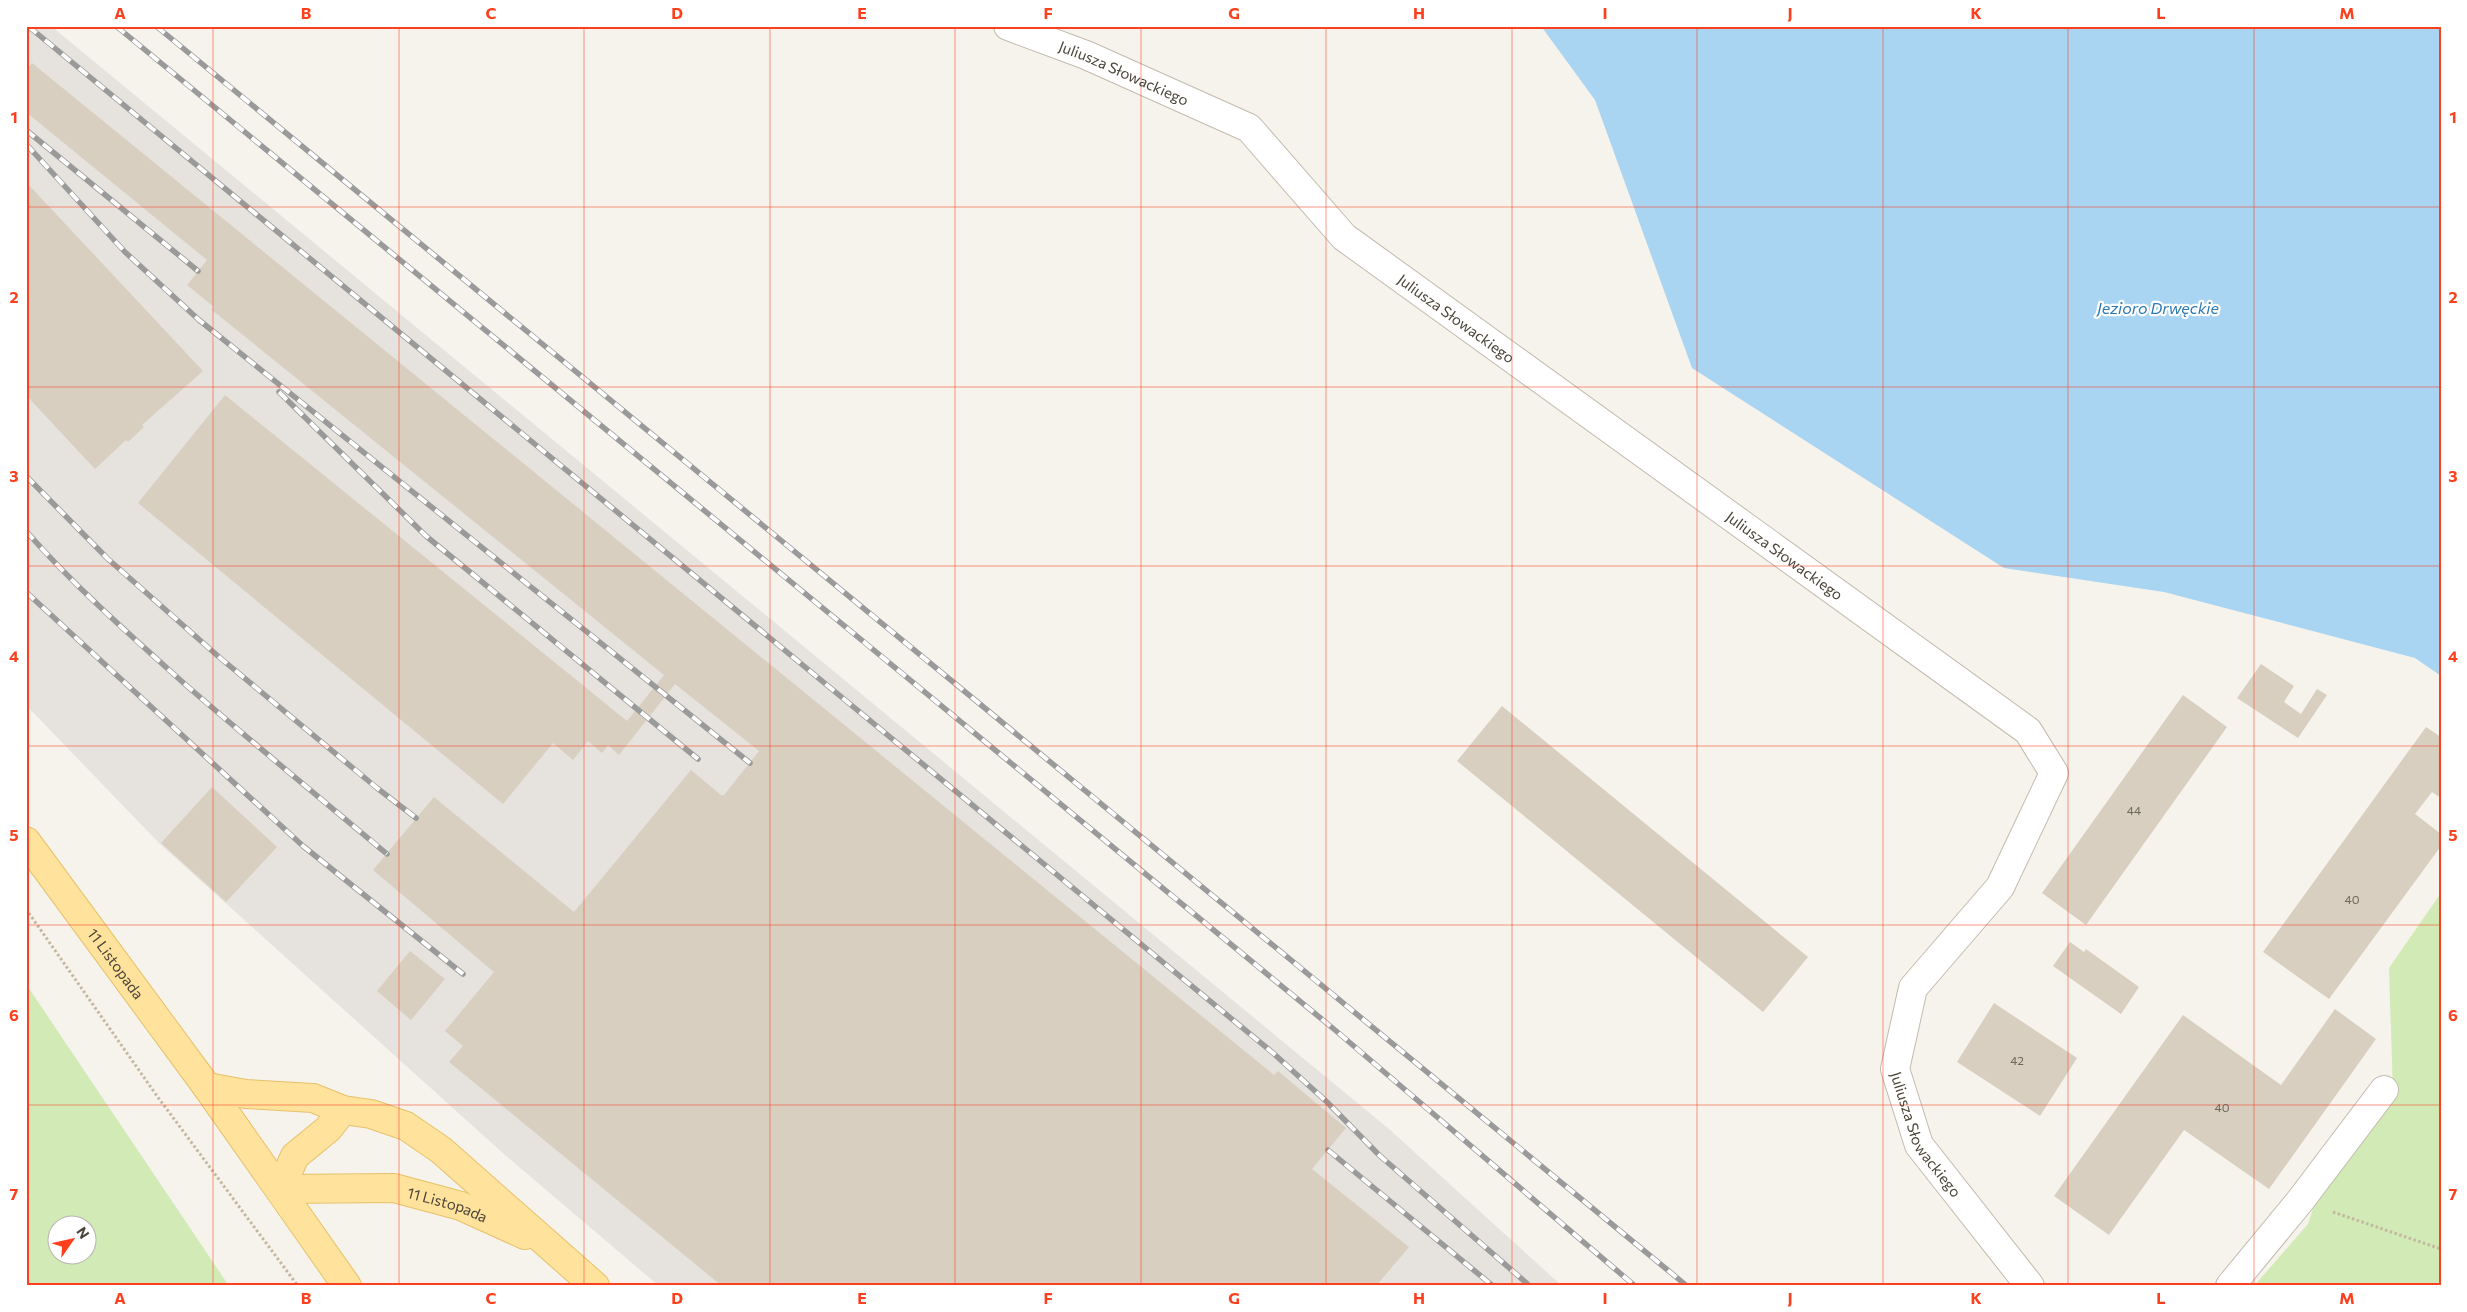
<svg xmlns="http://www.w3.org/2000/svg" width="2467" height="1312" viewBox="0 0 2467 1312" font-family="Commissioner,sans-serif">
<style>
.industrial{fill:#e6e2dd}
.green{fill:#d2eab5;fill-rule:evenodd}
.water{fill:#a9d4f2}
.building{fill:#d8cfc1}
.lines{fill:none;stroke-linecap:round;stroke-linejoin:round}
.minor-casing{stroke:#c2bbae;stroke-width:30}
.major-casing{stroke:#e6c16a;stroke-width:30}
.path{stroke:#c4b79f;stroke-width:3;stroke-dasharray:2.5 2.5;stroke-linecap:butt}
.minor{stroke:#fff;stroke-width:28}
.major{stroke:#ffe39c;stroke-width:28}
.rail-casing{stroke:#9a9a9a;stroke-width:5.5}
.rail{stroke:#fff;stroke-width:4;stroke-dasharray:11;stroke-linecap:butt}
.grid{fill:none;stroke:#fc3f1d;stroke-width:1;stroke-opacity:0.55}
.labels{text-anchor:middle;dominant-baseline:central;stroke-width:4.5;stroke-linejoin:round;paint-order:stroke}
.number-label{font-size:12px;fill:#6e675b}
.street-label{font-size:15px;fill:#4b4439;stroke:#fff}
.water-label{font-size:16px;font-style:italic;fill:#2e7ab2;stroke:#fff}
.neatline{fill:none;stroke:#fc3f1d;stroke-width:2}
.grid-label{font-size:16px;text-anchor:middle;font-weight:bold;fill:#fc3f1d}
</style>
<rect width="100%" height="100%" fill="#f6f3ec"/>
<!-- industrial -->
<polygon class="industrial" points="26,26 51,26 1389,1129 1562,1286 659,1286 505,1155 160,844 26,705"/>
<!-- green -->
<g class="green">
<polygon points="2441,893 2441,1286 2254,1286 2308,1224 2317,1197 2393,1092 2389,968"/>
<path d="M26 984 229 1286H26ZM58 1224H88V1254H58Z"/>
</g>
<!-- water -->
<polygon class="water" points="1541,26 2441,26 2441,676 2415,658 2164,592 2004,568 1692,368 1595,100"/>
<!-- building -->
<g class="building">
<polygon points="32,63 1274,1075 1278,1071 1346,1128 1312,1169 1409,1247 1376,1286 722,1286 449,1062 463,1046 445,1031 494,972 373,870 434,797 574,912 691,770 721,795 724,795 759,751 675,684 619,755 608,745 602,753 588,741 573,760 553,743 503,804 138,503 225,395 627,721 664,675 212,310 214,307 187,285 207,260 26,112 26,70"/>
<polygon points="26,182 203,371 142,425 144,427 128,442 126,440 95,469 26,395"/>
<polygon points="2261,664 2294,686 2284,702 2301,714 2317,689 2327,695 2298,738 2237,698"/>
<polygon points="2183,695 2227,727 2086,925 2042,893"/>
<polygon points="1502,706 1808,957 1763,1012 1457,761"/>
<polygon points="2426,727 2441,737 2441,798 2432,792 2415,814 2441,834 2441,846 2329,999 2263,952"/>
<polygon points="212,787 277,847 226,902 161,843"/>
<polygon points="2070,942 2084,952 2086,949 2139,987 2121,1014 2053,966"/>
<polygon points="410,951 445,979 411,1020 377,991"/>
<polygon points="1994,1003 2077,1058 2040,1116 1957,1062"/>
<polygon points="2335,1009 2376,1039 2269,1189 2184,1130 2109,1235 2054,1196 2183,1015 2281,1085"/>
</g>
<g class="lines">
<defs>
<g id="minor">
<path id="s1" d="M1008 26 1086 55 1249 128 1344 237 2028 731 2054 773 2000 887 1913 988 1895 1069 1919 1145 2030 1286"/>
<polyline points="2230,1286 2300,1201 2384,1090"/>
</g>
<g id="major">
<path id="s2" d="M26 841 207 1087 347 1286"/>
<polyline points="207,1087 246,1094 313,1098 343,1110 371,1114 406,1126 441,1150 595,1286"/>
<path id="s3" d="M280 1189 394 1188 461 1206 525 1235"/>
<polyline points="280,1189 295,1156 328,1129 343,1110"/>
</g>
</defs>
<!-- minor casing -->
<use href="#minor" class="minor-casing"/>
<!-- major casing -->
<use href="#major" class="major-casing"/>
<!-- path -->
<g class="path">
<polyline points="26,909 157,1096 298,1286"/>
<polyline points="2333,1212 2441,1249"/>
</g>
<!-- minor -->
<use href="#minor" class="minor"/>
<!-- major -->
<use href="#major" class="major"/>
<defs>
<g id="rail">
<polyline points="28,26 1273,1053 1327,1102 1379,1155 1530,1286"/>
<polyline points="116,26 1335,1030 1635,1286"/>
<polyline points="156,26 1687,1286"/>
<polyline points="26,130 198,271"/>
<polyline points="26,144 125,252 199,320 750,763"/>
<polyline points="279,392 426,536 698,759"/>
<polyline points="26,476 108,559 219,657 377,788 416,818"/>
<path d="M26 531C75 587 131 636 187 686 253 743 320 798 387 854"/>
<polyline points="26,592 303,846 463,974"/>
<polyline points="1328,1150 1493,1286"/>
</g>
</defs>
<!-- rail casing -->
<use href="#rail" class="rail-casing"/>
<!-- rail -->
<use href="#rail" class="rail"/>
</g>
<!-- grid -->
<path class="grid" d="M213 26V1286M399 26V1286M584 26V1286M770 26V1286M955 26V1286M1141 26V1286M1326 26V1286M1512 26V1286M1697 26V1286M1883 26V1286M2068 26V1286M2254 26V1286M26 207H2441M26 387H2441M26 566H2441M26 746H2441M26 925H2441M26 1105H2441"/>
<g class="labels">
<!-- number labels -->
<g class="number-label">
<text x="2134" y="810">44</text>
<text x="2352" y="899">40</text>
<text x="2017" y="1060">42</text>
<text x="2222" y="1107">40</text>
</g>
<!-- street labels -->
<g class="street-label">
<text stroke="none"><textPath href="#s1" startOffset="125">Juliusza Słowackiego</textPath></text>
<text stroke="none"><textPath href="#s1" startOffset="545">Juliusza Słowackiego</textPath></text>
<text stroke="none"><textPath href="#s1" startOffset="950">Juliusza Słowackiego</textPath></text>
<text stroke="none"><textPath href="#s2" startOffset="152">11 Listopada</textPath></text>
<text stroke="none"><textPath href="#s1" startOffset="1715">Juliusza Słowackiego</textPath></text>
<text stroke="none"><textPath href="#s3" startOffset="170">11 Listopada</textPath></text>
</g>
<!-- water labels -->
<g class="water-label">
<text x="2158" y="307">Jezioro Drwęckie</text>
</g>
</g>
<!-- border -->
<rect width="2467" height="1312" fill="none" stroke="#ffffff" stroke-width="55"/>
<!-- north arrow -->
<g transform="translate(72 1240) rotate(56)"><circle r="24" fill="#ffffff" stroke="#b7b4b0"/>
<path d="M0-4L9 19L0 12L-9 19Z" fill="#fc3f1d"/>
<text y="-8" font-size="14" font-weight="bold" text-anchor="middle" fill="#4b4439">N</text>
</g>
<rect x="28" y="28" width="2412" height="1256" class="neatline"/>
<g class="grid-label">
<text x="120" y="19">A</text>
<text x="306" y="19">B</text>
<text x="491" y="19">C</text>
<text x="677" y="19">D</text>
<text x="862" y="19">E</text>
<text x="1048" y="19">F</text>
<text x="1234" y="19">G</text>
<text x="1419" y="19">H</text>
<text x="1605" y="19">I</text>
<text x="1790" y="19">J</text>
<text x="1976" y="19">K</text>
<text x="2161" y="19">L</text>
<text x="2347" y="19">M</text>
<text x="14" y="123">1</text>
<text x="2453" y="123">1</text>
<text x="14" y="303">2</text>
<text x="2453" y="303">2</text>
<text x="14" y="482">3</text>
<text x="2453" y="482">3</text>
<text x="14" y="662">4</text>
<text x="2453" y="662">4</text>
<text x="14" y="841">5</text>
<text x="2453" y="841">5</text>
<text x="14" y="1021">6</text>
<text x="2453" y="1021">6</text>
<text x="14" y="1200">7</text>
<text x="2453" y="1200">7</text>
<text x="120" y="1304">A</text>
<text x="306" y="1304">B</text>
<text x="491" y="1304">C</text>
<text x="677" y="1304">D</text>
<text x="862" y="1304">E</text>
<text x="1048" y="1304">F</text>
<text x="1234" y="1304">G</text>
<text x="1419" y="1304">H</text>
<text x="1605" y="1304">I</text>
<text x="1790" y="1304">J</text>
<text x="1976" y="1304">K</text>
<text x="2161" y="1304">L</text>
<text x="2347" y="1304">M</text>
</g>
</svg>
